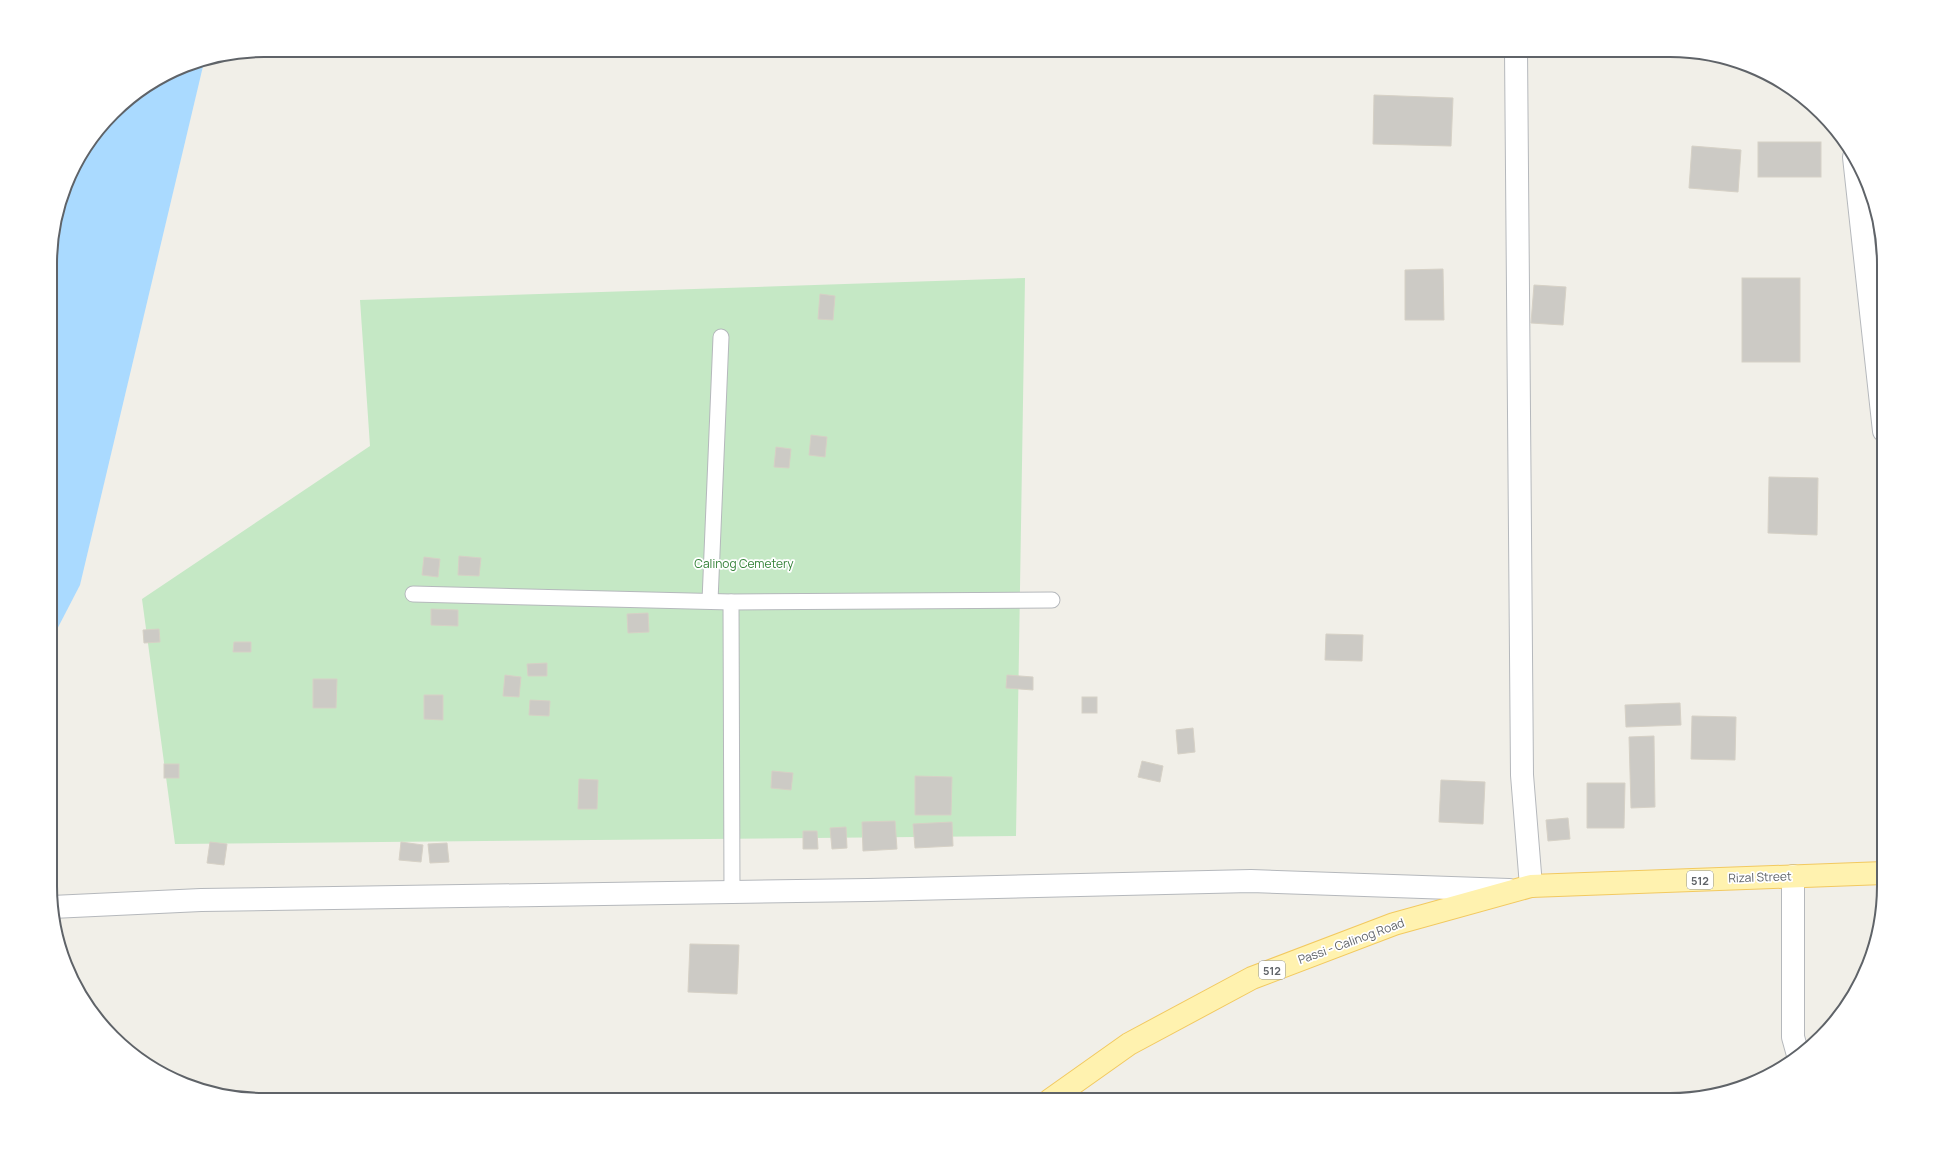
<svg xmlns="http://www.w3.org/2000/svg" width="1934" height="1150" viewBox="0 0 1934 1150" font-family="Manrope,sans-serif">
<style>
.green{fill:#c5e8c5}
.water{fill:#aadaff}
.building{fill:#cccac5;stroke:#d6d1c6}
.lines{fill:none;stroke-linecap:round;stroke-linejoin:round}
.service-casing{stroke:#b5b8bc;stroke-width:17}
.minor-casing{stroke:#b5b8bc;stroke-width:24}
.primary-casing{stroke:#f2c960;stroke-width:24}
.service{stroke:#fff;stroke-width:15}
.minor{stroke:#fff;stroke-width:22}
.primary{stroke:#fff2af;stroke-width:22}
.labels{text-anchor:middle;dominant-baseline:central;stroke-width:3.5;stroke-linejoin:round;paint-order:stroke}
.shield{fill:#fff;stroke:#8f9295;stroke-width:1}
.shield-label{font-size:11px;font-weight:bold;fill:#5f6368}
.park-label{font-size:12px;fill:#348238;stroke:#fff}
.street-label{font-size:12px;fill:#5f6368;stroke:#fff}
.rim{fill:none;stroke:#5f6368;stroke-width:2}
</style>
<rect width="100%" height="100%" fill="#f1efe8"/>
<!-- green -->
<polygon class="green" points="1025,278 1016,836 175,844 142,599 370,446 360,300"/>
<!-- water -->
<polygon class="water" points="204,62 80,585 52,639 52,236 72,169 123,103 182,66"/>
<!-- building -->
<g class="building">
<polygon points="1374,95 1453,98 1451,146 1373,144"/>
<rect x="1758" y="142" width="63" height="35"/>
<polygon points="1692,146 1741,150 1738,192 1689,188"/>
<polygon points="1443,269 1444,320 1405,320 1405,270"/>
<rect x="1742" y="278" width="58" height="84"/>
<polygon points="1534,285 1566,287 1563,325 1531,323"/>
<polygon points="820,294 835,296 833,320 818,319"/>
<polygon points="811,435 827,437 825,457 809,455"/>
<polygon points="776,447 791,449 789,468 774,467"/>
<polygon points="1769,477 1818,478 1817,535 1768,533"/>
<polygon points="459,556 481,558 479,576 458,575"/>
<polygon points="424,557 440,559 438,577 422,575"/>
<polygon points="431,609 458,610 458,626 431,625"/>
<polygon points="648,613 649,632 628,633 627,614"/>
<polygon points="159,629 160,642 144,643 143,630"/>
<polygon points="1326,634 1363,635 1362,661 1325,660"/>
<polygon points="234,642 251,642 251,652 233,652"/>
<polygon points="547,663 547,676 528,676 527,664"/>
<polygon points="505,675 521,677 519,697 503,696"/>
<polygon points="1007,675 1033,677 1033,690 1006,688"/>
<polygon points="313,679 337,679 336,708 313,708"/>
<polygon points="424,695 443,695 443,720 424,719"/>
<rect x="1082" y="697" width="15" height="16"/>
<polygon points="530,700 550,701 549,716 529,715"/>
<polygon points="1680,703 1681,725 1626,727 1625,705"/>
<polygon points="1692,716 1736,717 1735,760 1691,759"/>
<polygon points="1193,728 1195,752 1178,754 1176,730"/>
<polygon points="1654,736 1655,807 1631,808 1629,737"/>
<polygon points="1142,761 1163,766 1160,782 1138,777"/>
<rect x="164" y="764" width="15" height="14"/>
<polygon points="772,771 793,773 791,790 771,788"/>
<polygon points="915,776 952,777 951,815 915,815"/>
<polygon points="579,779 598,780 597,809 578,809"/>
<polygon points="1441,780 1485,782 1483,824 1439,822"/>
<polygon points="1587,783 1625,783 1624,828 1587,828"/>
<polygon points="1568,818 1570,839 1548,841 1546,820"/>
<polygon points="895,821 897,849 863,851 862,822"/>
<polygon points="952,822 953,846 915,848 913,824"/>
<polygon points="846,827 847,848 832,849 830,828"/>
<polygon points="803,831 817,831 818,849 803,849"/>
<polygon points="210,842 227,844 224,865 207,863"/>
<polygon points="401,842 423,845 421,862 399,860"/>
<polygon points="447,843 449,862 430,863 428,844"/>
<polygon points="690,944 739,945 737,994 688,992"/>
</g>
<g class="lines">
<defs>
<g id="service">
<polyline points="413,594 731,602"/>
<polyline points="710,601 721,337"/>
<polyline points="732,892 731,602 1052,600"/>
</g>
<g id="minor">
<polyline points="1516,50 1522,775 1531,886"/>
<polyline points="1854,157 1884,431"/>
<polyline points="1793,876 1793,1037 1798,1055"/>
<polyline points="52,907 201,900 868,890 1251,881 1509,890"/>
</g>
<polyline id="primary" points="1050,1100 1129,1044 1252,978 1394,924 1531,886 1884,873"/>
</defs>
<!-- service casing -->
<use href="#service" class="service-casing"/>
<!-- minor casing -->
<use href="#minor" class="minor-casing"/>
<!-- primary casing -->
<use href="#primary" class="primary-casing"/>
<!-- service -->
<use href="#service" class="service"/>
<!-- minor -->
<use href="#minor" class="minor"/>
<!-- primary -->
<use href="#primary" class="primary"/>
</g>
<g class="labels">
<!-- shield labels -->
<g class="shield">
<rect x="1687" y="871" width="26" height="18" rx="3"/>
<rect x="1259" y="961" width="26" height="18" rx="3"/>
</g>
<g class="shield-label">
<text x="1700" y="880">512</text>
<text x="1272" y="970">512</text>
</g>
<!-- park labels -->
<g class="park-label">
<text x="744" y="563">Calinog Cemetery</text>
</g>
<!-- street labels -->
<g class="street-label">
<text transform="translate(1760 877) rotate(-2)">Rizal Street</text>
<text transform="translate(1351 941) rotate(-20)">Passi - Calinog Road</text>
</g>
</g>
<!-- crop -->
<path d="M0 0H1934V1150H0ZM264 57H1670A207 207 0 0 1 1877 264V886A207 207 0 0 1 1670 1093H264A207 207 0 0 1 57 886V264A207 207 0 0 1 264 57Z" fill="#fff" fill-rule="evenodd"/>
<path class="rim" d="M264 57H1670A207 207 0 0 1 1877 264V886A207 207 0 0 1 1670 1093H264A207 207 0 0 1 57 886V264A207 207 0 0 1 264 57Z"/>
</svg>
